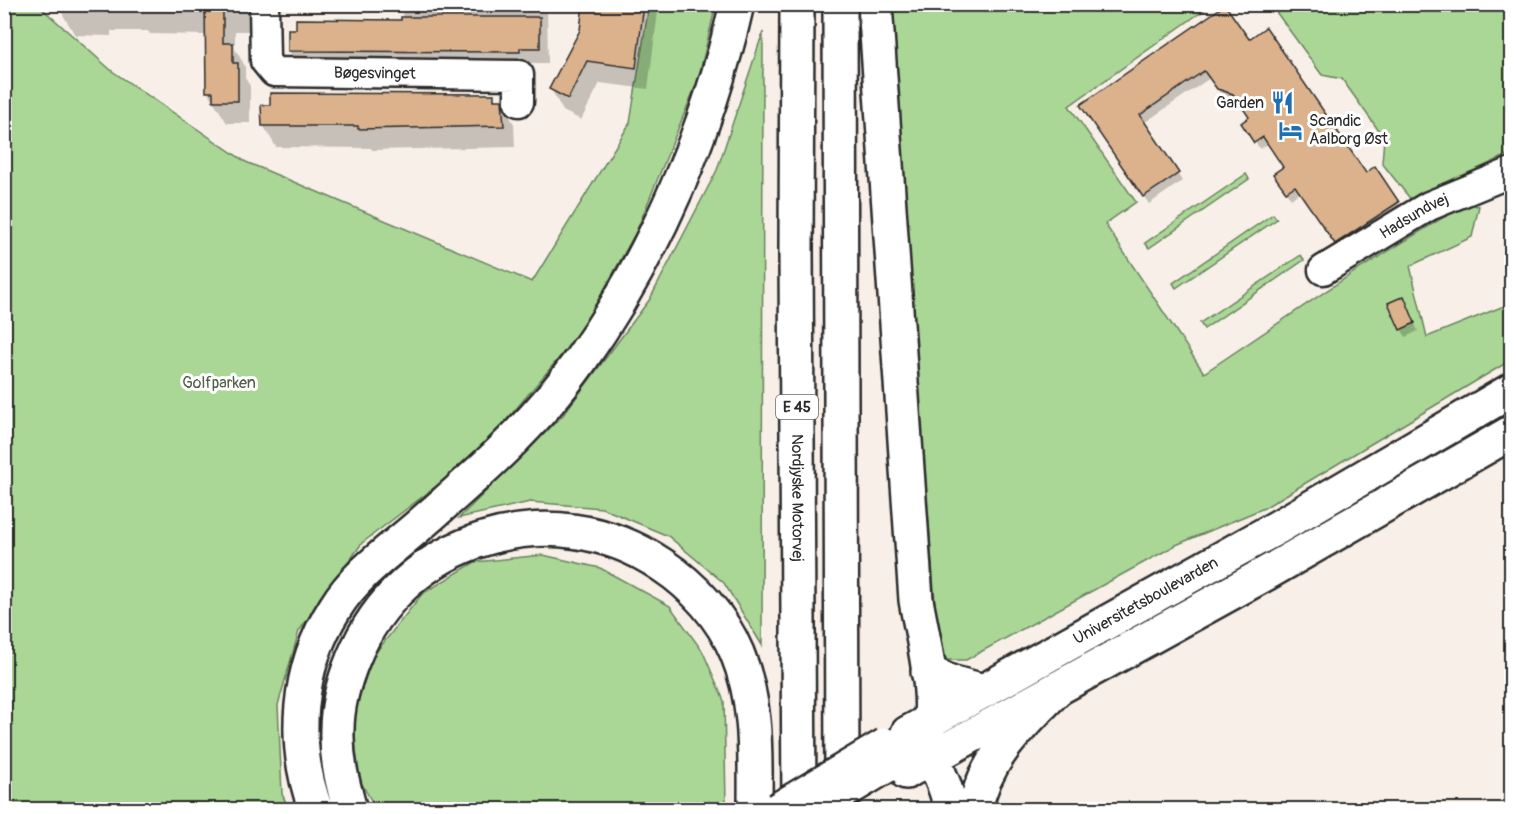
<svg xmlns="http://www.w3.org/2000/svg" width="1516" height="814" viewBox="0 0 1516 814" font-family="Pangolin,sans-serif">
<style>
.green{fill:#aad796;stroke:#6a8160;stroke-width:1.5}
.shadow{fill:#0003}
.building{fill:#dbb28c;stroke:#2b2b2b;stroke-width:1.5}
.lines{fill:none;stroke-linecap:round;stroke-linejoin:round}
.minor-casing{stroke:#2b2b2b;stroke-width:33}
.major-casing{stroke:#2b2b2b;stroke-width:38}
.highway-casing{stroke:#2b2b2b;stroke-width:38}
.minor{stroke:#fff;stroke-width:28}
.major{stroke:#fff;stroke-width:33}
.highway{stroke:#fff;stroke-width:33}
.major-bridge-casing{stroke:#2b2b2b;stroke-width:38;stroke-linecap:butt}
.highway-bridge-casing{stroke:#2b2b2b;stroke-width:38;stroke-linecap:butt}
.major-bridge{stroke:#fff;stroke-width:33}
.highway-bridge{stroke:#fff;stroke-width:33}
.labels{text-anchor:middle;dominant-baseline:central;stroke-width:6;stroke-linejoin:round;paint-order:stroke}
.shield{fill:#fff;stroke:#6b6b6b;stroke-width:1.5}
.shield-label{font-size:15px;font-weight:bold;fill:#2b2b2b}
.street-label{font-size:16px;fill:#2b2b2b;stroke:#fff}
.poi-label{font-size:16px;fill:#2b2b2b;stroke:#fff;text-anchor:end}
.park-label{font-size:16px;fill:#515f4b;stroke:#fff}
</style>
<rect width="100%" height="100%" fill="#f8f0e8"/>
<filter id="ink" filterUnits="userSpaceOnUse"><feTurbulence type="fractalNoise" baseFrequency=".0167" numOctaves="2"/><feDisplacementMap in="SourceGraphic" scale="12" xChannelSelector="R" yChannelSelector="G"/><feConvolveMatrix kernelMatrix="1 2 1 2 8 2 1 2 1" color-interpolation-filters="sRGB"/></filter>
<g filter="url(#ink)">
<!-- green -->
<g class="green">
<polygon points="5,5 38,5 112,71 246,162 532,282 630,123 649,5 716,5 698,80 636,232 580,333 477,455 362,543 299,631 278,705 282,794 289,809 5,810"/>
<polygon points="889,5 1211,5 1069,106 1136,202 1105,224 1204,373 1356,271 1465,204 1479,206 1472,237 1410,266 1427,337 1509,304 1511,308 1511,360 1264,508 1176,545 966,660 947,660 938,642"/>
<polygon points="1271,5 1511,5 1511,153 1412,201 1382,163 1384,138 1342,79 1322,75"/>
<polygon points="763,32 762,645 724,583 668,536 602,508 530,502 459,518 563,415 650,299 717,170"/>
<polygon points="1246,174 1249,179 1149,248 1145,243"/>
<polygon points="1273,214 1277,219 1176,288 1173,283"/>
<polygon points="1301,255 1304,260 1204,329 1200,323"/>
<polygon points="543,555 600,568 670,606 703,652 724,701 726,804 716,810 376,809 358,777 353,715 373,656 422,594 475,562"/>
</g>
<!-- shadow -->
<g class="shadow">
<polygon points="62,4 255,4 255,31 235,31 235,49 245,66 245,78 250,86 250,123 227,123 207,91 207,35 150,34 148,31 111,31 111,36 75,35 62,13"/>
<polygon points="403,4 547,4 548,63 528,63 528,67 298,66 289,51 403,21"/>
<polygon points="585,4 659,4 648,89 600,83 581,120 563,111 551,89 582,30"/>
<polygon points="1248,41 1365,175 1398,203 1402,210 1340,250 1300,192 1291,199 1280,182 1285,168 1268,144 1260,149 1247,131 1250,118 1239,101 1223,97 1210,78 1144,123 1182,181 1149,204 1086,113"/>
<polygon points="493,96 497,102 502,102 514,124 515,147 372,150 371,148 276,147 263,125"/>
<polygon points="1407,306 1418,331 1406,337 1401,329"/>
</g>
<!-- building -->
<g class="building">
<polygon points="205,4 223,4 223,43 233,43 233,63 238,63 238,101 213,101 213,92 206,92"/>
<polygon points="583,4 644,4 636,68 587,61 568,99 549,89 580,30"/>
<polygon points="1225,5 1249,39 1266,27 1366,173 1375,166 1399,202 1335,244 1295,186 1286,192 1273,174 1283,167 1263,137 1254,143 1241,123 1249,117 1233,94 1217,89 1204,71 1140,115 1179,173 1143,197 1080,105"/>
<polygon points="401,17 540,17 540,48 520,48 520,52 288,51 288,29 296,29 296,19 401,20"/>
<polygon points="270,93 494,94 494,100 502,100 504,126 358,129 358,126 262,126 261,105 270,105"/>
<polygon points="1404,296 1415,323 1400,330 1388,303"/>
</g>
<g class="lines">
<defs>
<g id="minor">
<path id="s1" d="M264 4 265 61 274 72 519 75V102"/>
<path id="s2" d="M1323 270 1429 206 1512 172"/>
</g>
<g id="major">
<path id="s3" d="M908 733 1278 527 1512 390"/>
<polyline points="906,772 1265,574 1512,432"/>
</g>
<g id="highway">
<path id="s4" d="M797 4 796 250 799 810"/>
<polyline points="840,4 842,796"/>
<path d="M875 4 916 600C921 631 941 707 926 734 918 749 900 757 886 766"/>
<polyline points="928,672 950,682 984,691"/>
<path d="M908 733C932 754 945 779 951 810"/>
<path d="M316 810C291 743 297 668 335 608 355 575 388 552 416 528 475 477 535 425 580 361 655 255 708 131 737 4"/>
<path d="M350 810C342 782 336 758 337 730 337 706 344 681 353 659 402 537 553 491 662 565 694 586 722 617 737 653 758 703 755 757 755 810"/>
<path d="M975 810C985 757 1022 725 1057 689"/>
</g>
</defs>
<!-- minor casing -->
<use href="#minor" class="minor-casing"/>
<!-- major casing -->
<use href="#major" class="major-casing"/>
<!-- highway casing -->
<use href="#highway" class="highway-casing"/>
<!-- minor -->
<use href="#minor" class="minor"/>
<!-- major -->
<use href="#major" class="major"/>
<!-- highway -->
<use href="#highway" class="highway"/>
<defs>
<polyline id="major-bridge" points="777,810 886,745"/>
<polyline id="highway-bridge" points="813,810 886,766"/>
</defs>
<!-- major-bridge casing -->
<use href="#major-bridge" class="major-bridge-casing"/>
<!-- highway-bridge casing -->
<use href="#highway-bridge" class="highway-bridge-casing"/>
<!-- major-bridge -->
<use href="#major-bridge" class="major-bridge"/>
<!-- highway-bridge -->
<use href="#highway-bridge" class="highway-bridge"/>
</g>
</g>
<!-- icons -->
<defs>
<symbol id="restaurant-bare" viewBox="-9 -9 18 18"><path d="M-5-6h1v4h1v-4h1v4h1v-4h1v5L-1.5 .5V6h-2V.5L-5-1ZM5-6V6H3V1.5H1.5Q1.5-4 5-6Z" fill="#1f6fb2" stroke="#fff" stroke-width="2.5" paint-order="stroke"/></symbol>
<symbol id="hotel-bare" viewBox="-9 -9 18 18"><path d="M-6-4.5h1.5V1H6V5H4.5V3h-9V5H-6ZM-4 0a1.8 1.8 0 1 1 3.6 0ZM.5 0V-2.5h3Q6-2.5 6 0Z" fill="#1f6fb2" stroke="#fff" stroke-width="2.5" paint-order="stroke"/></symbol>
</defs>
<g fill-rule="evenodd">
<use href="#restaurant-bare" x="1266" y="86" width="33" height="33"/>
<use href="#hotel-bare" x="1274" y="114" width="33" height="33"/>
</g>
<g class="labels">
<!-- shield labels -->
<rect class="shield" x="776" y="395" width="42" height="24" rx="4.5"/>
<g class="shield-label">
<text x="797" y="407">E 45</text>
</g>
<!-- street labels -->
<g class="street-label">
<text stroke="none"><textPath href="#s1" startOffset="172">Bøgesvinget</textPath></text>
<text stroke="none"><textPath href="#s2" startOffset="106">Hadsundvej</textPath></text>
<text stroke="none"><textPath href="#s4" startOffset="494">Nordjyske Motorvej</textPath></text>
<text stroke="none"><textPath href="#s3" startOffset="272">Universitetsboulevarden</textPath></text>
</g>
<!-- poi labels -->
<g class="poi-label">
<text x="1264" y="103">Garden</text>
<text x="1309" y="121" text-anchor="start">Scandic<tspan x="1309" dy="18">Aalborg Øst</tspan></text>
</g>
<!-- park labels -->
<g class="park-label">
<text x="219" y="383">Golfparken</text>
</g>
</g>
<!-- margin -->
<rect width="1516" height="814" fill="none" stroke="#fff" stroke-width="24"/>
<rect x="12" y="12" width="1492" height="790" fill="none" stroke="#2b2b2b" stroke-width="2" filter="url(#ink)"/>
</svg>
